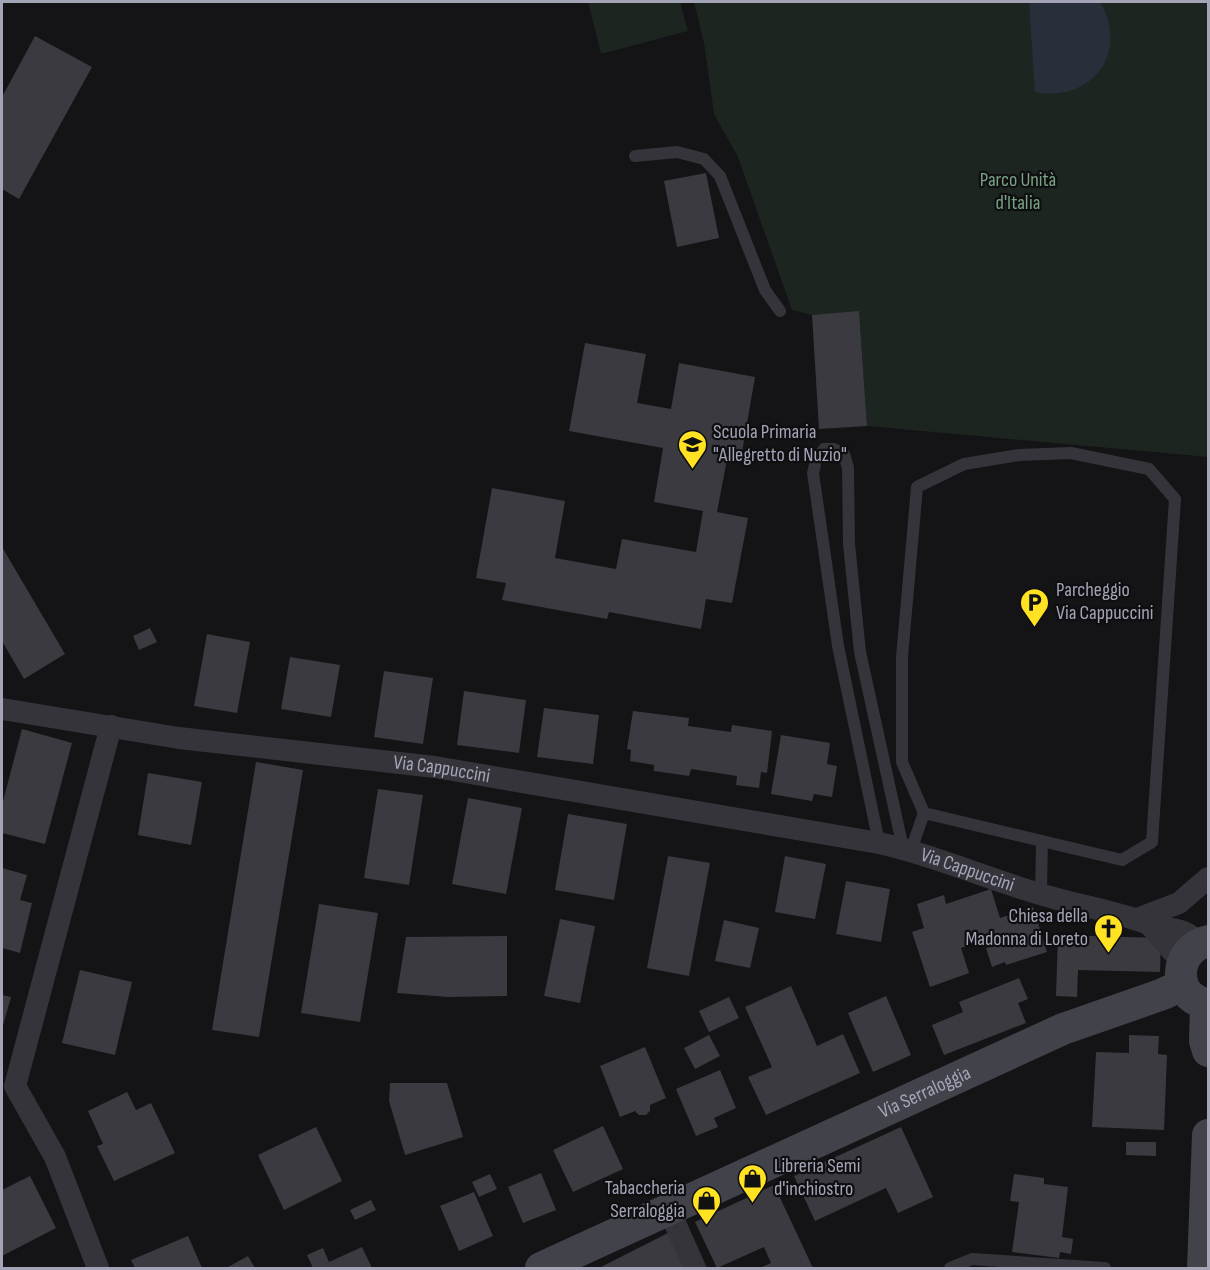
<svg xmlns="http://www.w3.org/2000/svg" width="1210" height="1270" viewBox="0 0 1210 1270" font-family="'Sofia Sans Condensed',sans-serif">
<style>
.green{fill:#1d2520}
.water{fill:#282f3a}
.building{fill:#3b3a40}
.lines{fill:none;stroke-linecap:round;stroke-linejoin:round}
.lane{stroke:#34343a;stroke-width:12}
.street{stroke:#34343a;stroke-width:22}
.secondary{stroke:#42424b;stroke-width:32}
.labels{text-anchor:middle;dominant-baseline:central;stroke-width:4.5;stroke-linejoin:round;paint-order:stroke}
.park-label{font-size:20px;fill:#78a484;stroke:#0f0e10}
.poi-label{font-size:20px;fill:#a3a5b7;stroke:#0f0e10;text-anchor:start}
.street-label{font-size:20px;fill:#a3a5b7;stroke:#0f0e10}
</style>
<rect width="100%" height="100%" fill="#141315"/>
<!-- green -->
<g class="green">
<polygon points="588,2 680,2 688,31 601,54"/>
<polygon points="694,2 1208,2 1208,457 867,426 859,312 812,315 792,310 738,157 714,114 704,43"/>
</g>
<!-- water -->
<path class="water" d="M1029 2H1100C1130 52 1092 103 1035 92Z"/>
<!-- building -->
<g class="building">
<polygon points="35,36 92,67 19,199 2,189 2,97"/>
<polygon points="706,173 719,238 677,247 664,181"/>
<polygon points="859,311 867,426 819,429 812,315"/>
<polygon points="585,343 646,354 637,403 671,409 679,363 755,377 742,452 729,449 717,512 748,518 732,603 706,599 701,629 609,612 607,619 502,600 506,583 476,578 492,488 565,501 555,558 616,569 622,539 696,552 703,511 654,502 663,448 569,431"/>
<polygon points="2,547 65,654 24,679 2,641"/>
<polygon points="150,628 157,642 139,650 133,636"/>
<polygon points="207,634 250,642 237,713 194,706"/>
<polygon points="290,657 340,665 331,717 281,709"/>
<polygon points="384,671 433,678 423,744 374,737"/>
<polygon points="464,691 526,700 519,753 457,745"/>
<polygon points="544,708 599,715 593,764 537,757"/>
<polygon points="633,711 689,718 688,726 731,732 732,725 772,731 767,773 761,772 759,788 736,785 737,776 691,769 689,776 654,771 654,765 630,761 631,750 627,749"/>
<polygon points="22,729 72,743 45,844 2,833 2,805"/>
<polygon points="781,735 830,743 827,764 837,766 832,797 814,794 812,801 771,794"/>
<polygon points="256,762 303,770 259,1037 212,1030"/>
<polygon points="148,773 202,782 191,845 138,835"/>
<polygon points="378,789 423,795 409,885 364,878"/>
<polygon points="468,798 522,808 506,894 452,884"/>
<polygon points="568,814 627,824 614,900 555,890"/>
<polygon points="668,856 710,863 689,976 647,968"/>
<polygon points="785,856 826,864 815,919 775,912"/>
<polygon points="2,868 27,875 20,900 32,903 20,953 2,948"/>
<polygon points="846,881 890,889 881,942 836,934"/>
<polygon points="991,889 1000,918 1033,907 1047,952 1006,965 1005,962 992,967 986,948 999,944 996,936 961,948 969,973 930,987 912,932 924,928 917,904 944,895 946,904"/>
<polygon points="319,904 378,913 360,1022 301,1013"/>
<polygon points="560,919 595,926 580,1003 544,996"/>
<polygon points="724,920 759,928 750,968 715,961"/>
<polygon points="1058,935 1161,938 1160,972 1078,970 1077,997 1056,996"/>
<polygon points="507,936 507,996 448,997 397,993 406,937"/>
<polygon points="80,970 132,982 115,1055 62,1043"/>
<polygon points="1019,978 1028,999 1018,1003 1026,1023 944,1055 932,1025 963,1012 959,1002"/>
<polygon points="791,986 817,1046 843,1034 860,1073 766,1115 748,1077 772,1067 745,1007"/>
<polygon points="2,995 11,997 2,1029"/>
<polygon points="886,996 911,1055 873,1072 848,1013"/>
<polygon points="729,997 739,1018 709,1032 699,1011"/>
<polygon points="709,1035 720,1056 695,1069 684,1048"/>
<polygon points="1129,1035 1159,1036 1158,1054 1167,1055 1164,1130 1092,1127 1096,1052 1129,1053"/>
<polygon points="645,1047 666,1098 650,1105 650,1111 646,1115 639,1115 635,1111 620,1117 600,1066"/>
<polygon points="720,1070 736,1108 714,1118 718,1127 696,1136 676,1089"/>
<polygon points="390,1083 447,1083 463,1137 405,1155 389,1101"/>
<polygon points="127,1092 136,1110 151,1103 175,1153 114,1181 97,1146 103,1144 88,1111"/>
<polygon points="603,1126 623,1169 573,1192 553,1150"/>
<polygon points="316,1127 342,1181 284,1210 258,1155"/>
<polygon points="901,1127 933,1197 898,1213 886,1188 815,1221 794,1176"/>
<polygon points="1126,1142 1156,1142 1156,1156 1126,1155"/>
<polygon points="541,1173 556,1210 523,1223 508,1187"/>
<polygon points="490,1174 497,1189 479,1197 472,1182"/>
<polygon points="1014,1174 1044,1178 1044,1184 1068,1187 1062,1237 1073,1239 1071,1254 1060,1252 1059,1258 1012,1252 1019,1202 1010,1201"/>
<polygon points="30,1176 56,1228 2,1256 2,1190"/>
<polygon points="774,1185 813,1268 760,1268 771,1263 764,1247 717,1268 695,1222"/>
<polygon points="474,1192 493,1236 459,1251 440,1206"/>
<polygon points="371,1200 376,1210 355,1220 350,1210"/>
<polygon points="668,1233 687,1268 599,1268"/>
<polygon points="188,1236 202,1268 135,1268 131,1260"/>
<polygon points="362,1247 372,1268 313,1268 307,1255 323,1248 329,1262"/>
<polygon points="248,1256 255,1268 229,1268 228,1267"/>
</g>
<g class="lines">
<!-- lane -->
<g class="lane">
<polyline points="635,156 677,152 704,159 720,176 765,290 780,311"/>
<polyline points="879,843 838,646 813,473 816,460 824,449 834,449 844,454 848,468 849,544 860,652 903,848"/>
<polyline points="911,850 924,813 902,762 902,657 917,487 964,464 1019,455 1071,453 1149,469 1175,499 1152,842 1122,860 924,813"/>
<polyline points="1041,895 1042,841"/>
<polyline points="950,1268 972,1259 1105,1268"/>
</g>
<!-- street -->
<g class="street">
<path id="s1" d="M2 709 179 738 435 767 879 843C934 855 985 878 1040 894 1075 905 1111 910 1146 923 1166 930 1184 926 1199 943"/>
<polyline points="1137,919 1179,903 1208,878"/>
<polyline points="1149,924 1173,952 1185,956"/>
<polyline points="669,1210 695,1268"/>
<polyline points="98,1268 55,1157 15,1086 111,726"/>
</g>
<!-- secondary -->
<g class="secondary">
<path d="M1208 941C1173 949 1171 998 1208 1004"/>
<polyline points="1206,1004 1205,1041 1208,1051"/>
<path id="s2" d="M541 1268 1063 1029 1163 994 1182 985"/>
<polyline points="1203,1268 1208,1135"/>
</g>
</g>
<!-- icons -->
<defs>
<symbol id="school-pin" viewBox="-11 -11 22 30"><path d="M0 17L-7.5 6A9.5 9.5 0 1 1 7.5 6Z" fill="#ffe221" stroke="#0f0e10"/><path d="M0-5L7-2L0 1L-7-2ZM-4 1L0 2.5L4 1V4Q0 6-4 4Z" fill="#111"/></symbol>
<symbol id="parking-pin" viewBox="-11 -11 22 30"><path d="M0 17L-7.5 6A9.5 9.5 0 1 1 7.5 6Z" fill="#ffe221" stroke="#0f0e10"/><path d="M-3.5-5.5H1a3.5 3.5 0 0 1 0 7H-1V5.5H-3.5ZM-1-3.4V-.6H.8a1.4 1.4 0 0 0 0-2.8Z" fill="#111"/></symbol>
<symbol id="church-pin" viewBox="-11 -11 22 30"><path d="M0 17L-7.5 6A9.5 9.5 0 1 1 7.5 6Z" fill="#ffe221" stroke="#0f0e10"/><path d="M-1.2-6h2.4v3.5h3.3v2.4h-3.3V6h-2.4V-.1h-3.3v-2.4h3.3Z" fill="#111"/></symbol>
<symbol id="shop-pin" viewBox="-11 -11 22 30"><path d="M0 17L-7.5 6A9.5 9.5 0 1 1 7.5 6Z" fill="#ffe221" stroke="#0f0e10"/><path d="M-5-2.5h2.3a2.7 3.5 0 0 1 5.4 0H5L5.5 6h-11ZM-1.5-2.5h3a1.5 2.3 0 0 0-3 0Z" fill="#111"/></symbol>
</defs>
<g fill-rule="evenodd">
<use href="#school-pin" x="676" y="428" width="33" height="45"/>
<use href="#parking-pin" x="1018" y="586" width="33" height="45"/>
<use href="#church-pin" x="1092" y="912" width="33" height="45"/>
<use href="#shop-pin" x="736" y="1162" width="33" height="45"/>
<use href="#shop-pin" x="690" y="1184" width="33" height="45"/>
</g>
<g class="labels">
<!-- park labels -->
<g class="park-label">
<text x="1018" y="180">Parco Unità<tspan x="1018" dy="23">d'Italia</tspan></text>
</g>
<!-- poi labels -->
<g class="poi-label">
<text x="713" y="432">Scuola Primaria<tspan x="713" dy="23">"Allegretto di Nuzio"</tspan></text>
<text x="1056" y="590">Parcheggio<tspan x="1056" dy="23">Via Cappuccini</tspan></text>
<text x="1088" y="916" text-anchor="end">Chiesa della<tspan x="1088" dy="23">Madonna di Loreto</tspan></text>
<text x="774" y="1166">Libreria Semi<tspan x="774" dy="23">d'inchiostro</tspan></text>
<text x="685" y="1188" text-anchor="end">Tabaccheria<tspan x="685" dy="23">Serraloggia</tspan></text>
</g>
<!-- street labels -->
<g class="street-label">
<text stroke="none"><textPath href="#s1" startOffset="444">Via Cappuccini</textPath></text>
<text stroke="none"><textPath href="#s1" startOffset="980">Via Cappuccini</textPath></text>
<text stroke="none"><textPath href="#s2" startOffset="422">Via Serraloggia</textPath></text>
</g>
</g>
<!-- border -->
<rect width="1210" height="1270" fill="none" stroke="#a3a5b7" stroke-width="6"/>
</svg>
